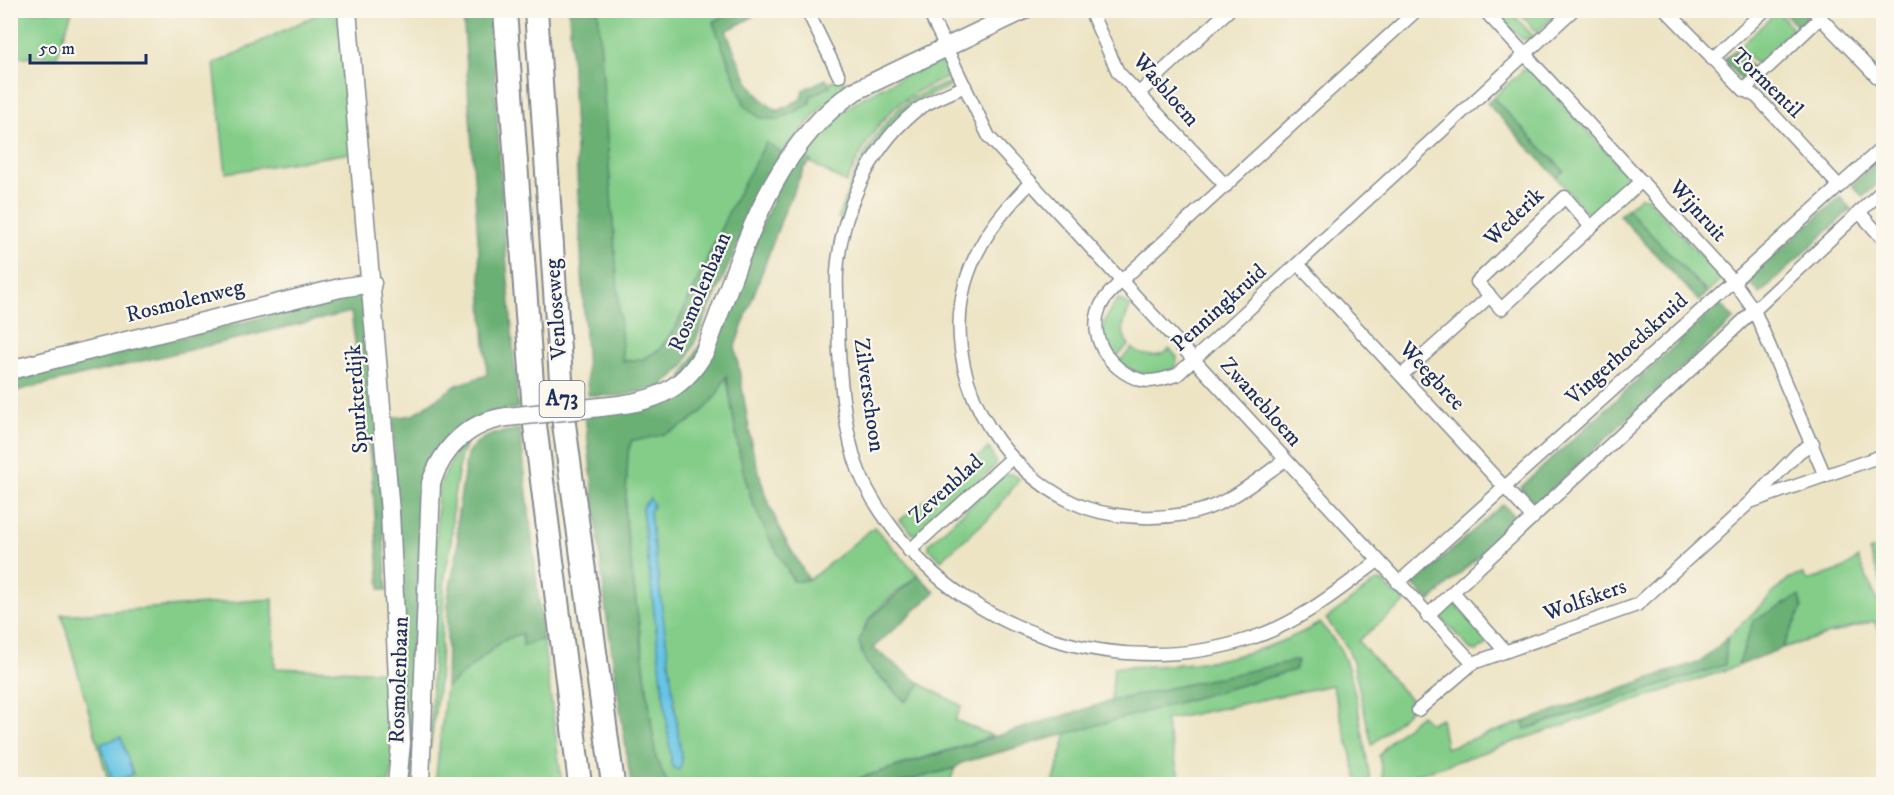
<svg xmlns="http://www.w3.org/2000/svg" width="1894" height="795" viewBox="0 0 1894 795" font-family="'IM FELL DW Pica',serif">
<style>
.green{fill:#84cd89;stroke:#507e74;stroke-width:1.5;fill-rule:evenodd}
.forest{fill:#6bb075;stroke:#43706a;stroke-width:1.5}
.water{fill:#66c5e4;stroke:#407aa1;stroke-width:1.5}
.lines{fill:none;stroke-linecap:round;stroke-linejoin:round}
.street-casing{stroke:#848a91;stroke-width:15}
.secondary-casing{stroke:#848a91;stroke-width:21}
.highway-casing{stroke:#848a91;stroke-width:26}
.street{stroke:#fff;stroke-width:12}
.secondary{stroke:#fff;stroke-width:18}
.highway{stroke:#fff;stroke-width:22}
.secondary-bridge-casing{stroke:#848a91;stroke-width:21;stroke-linecap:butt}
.secondary-bridge{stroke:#fff;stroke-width:18}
.labels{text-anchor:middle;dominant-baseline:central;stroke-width:4.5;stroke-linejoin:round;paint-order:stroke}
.shield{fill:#fbf7ec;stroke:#5e6b89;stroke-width:1.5}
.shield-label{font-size:21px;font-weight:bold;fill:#1b2f5e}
.street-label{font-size:22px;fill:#1b2f5e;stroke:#fbf7ec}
</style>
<rect width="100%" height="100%" fill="#fbf7ec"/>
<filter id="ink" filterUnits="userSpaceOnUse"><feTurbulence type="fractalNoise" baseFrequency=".0167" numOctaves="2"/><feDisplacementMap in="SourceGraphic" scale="12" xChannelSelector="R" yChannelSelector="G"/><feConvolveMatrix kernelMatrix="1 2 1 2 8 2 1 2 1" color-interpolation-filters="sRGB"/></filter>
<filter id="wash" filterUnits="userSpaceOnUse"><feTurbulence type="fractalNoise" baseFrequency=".008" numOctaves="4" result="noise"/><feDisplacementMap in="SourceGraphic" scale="24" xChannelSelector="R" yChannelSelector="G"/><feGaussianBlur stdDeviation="1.35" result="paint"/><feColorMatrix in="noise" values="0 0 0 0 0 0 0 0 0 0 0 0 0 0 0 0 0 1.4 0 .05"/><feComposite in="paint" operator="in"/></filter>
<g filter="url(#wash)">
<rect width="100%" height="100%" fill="#ede4c4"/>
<!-- green -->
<g class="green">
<polygon points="1556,10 1560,12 1537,32 1517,11"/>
<polygon points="10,11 72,11 57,57 11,57"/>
<polygon points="324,11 342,11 350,153 226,173 214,64"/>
<polygon points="598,11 736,11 713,22 745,106 779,120 811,96 829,87 829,83 841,77 844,83 848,81 851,85 823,106 782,153 766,143 729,211 676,327 659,350 643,359 622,361"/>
<polygon points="1493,11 1510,11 1534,37 1523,40"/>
<polygon points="1778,11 1795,32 1759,67 1740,46"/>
<path d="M939 60 952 70 946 72 947 78C934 84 920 89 909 97 879 115 860 153 846 183L798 155C839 103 881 87 939 60Z"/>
<polygon points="1523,70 1531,70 1628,175 1628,182 1594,213 1587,213 1556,177 1564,171 1493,98"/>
<path d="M950 82 949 87C935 93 920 99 908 108 873 134 859 182 842 219L838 218C852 178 872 129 907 102 920 93 936 88 950 82Z"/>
<polygon points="1640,197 1647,198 1722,279 1707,293 1627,209"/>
<path d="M1118 299 1131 306C1124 319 1119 332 1129 345L1114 359C1097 334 1101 322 1118 299Z"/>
<path d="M1132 348C1142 357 1160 359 1170 349L1177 357 1176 367C1154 381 1139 374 1118 363Z"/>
<path d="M726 375 740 455 752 502 793 581 809 580 874 527 918 575C895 594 843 628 866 662 876 677 893 689 905 702L921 684 962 706 955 720 993 736 841 784H668L656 759 625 515 628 452 632 440ZM653 505 650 512 672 767 643 516 642 507Z"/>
<polygon points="466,444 461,455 453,502 451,548 445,573 439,681 430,750 438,488 456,453"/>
<polygon points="989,448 996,462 994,467 923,532 913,534 900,520"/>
<polygon points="1012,474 1020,479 990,517 941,560 929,549 929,544 1003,475"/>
<polygon points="1883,546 1884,546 1883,587 1869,551"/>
<polygon points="1858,558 1883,614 1883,642 1874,621 1782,648 1802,608 1753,621 1738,666 1390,784 1384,784 1379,756 1391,740 1421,715 1430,723 1441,718 1446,748 1523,722 1526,729 1725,665 1727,638 1788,579 1803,574 1807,581 1843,569"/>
<polygon points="1377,581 1382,581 1394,594 1408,600 1358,641 1415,705 1372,745 1353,662 1347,647 1326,619"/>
<polygon points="273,599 275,668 393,672 396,754 389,784 109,784 62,615"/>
<polygon points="1450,604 1456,604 1487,639 1486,645 1477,651 1471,650 1442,619 1442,613"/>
<path d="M1320 623C1327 631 1334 640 1340 649 1357 680 1364 748 1371 784H1359L1332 685 1165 720 1181 784H1053L1067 733 1295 670 1298 661 1111 701 1114 667C1193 666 1249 662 1320 623Z"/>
<polygon points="522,633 524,646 543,639 562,784 435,784 446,688 502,641"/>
<polygon points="955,768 949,784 895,784"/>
</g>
<!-- forest -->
<g class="forest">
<path d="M736 10 750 11 753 17 726 31C739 60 748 96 778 111L801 99 803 90 826 79 830 87 811 96 810 104 779 120 760 118 745 106 713 22Z"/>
<path d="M463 11H491L503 215 518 408C468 415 446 431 423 476L414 676 413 784H405L393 418 413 415 457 385 487 375Z"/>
<polygon points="569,11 598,11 623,361 643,359 659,350 676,327 729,211 766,142 782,153 755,206 684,366 661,387 619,396 588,395"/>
<polygon points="1782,11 1803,11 1807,15 1807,23 1800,29"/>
<polygon points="1735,50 1756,71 1743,82 1724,60"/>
<polygon points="1493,98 1564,171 1556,177 1487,103"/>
<path d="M798 155 811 161 804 168 783 215 735 346 753 452 766 497 783 536 809 580 794 581C779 556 764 531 753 503 738 463 734 418 727 376 722 383 720 391 715 397 697 423 663 439 632 440L628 452 625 515 656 759 668 784H631L606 611 585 414 671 397 749 257 779 185Z"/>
<polygon points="1883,156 1883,179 1863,197 1852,185"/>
<polygon points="1840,197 1851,209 1760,294 1747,279"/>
<polygon points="1627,209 1707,293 1699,301 1619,215"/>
<polygon points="353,295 360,295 369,300 387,590 380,590 372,474 351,312 11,392 11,380"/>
<polygon points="1720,304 1734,319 1536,504 1520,488"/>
<path d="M520 429 543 639 523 646 522 633 502 641 446 688 448 597 458 548 457 519 467 454C478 435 500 432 520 429Z"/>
<polygon points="1503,504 1518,520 1429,602 1413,585"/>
<polygon points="918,575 935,592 873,648 921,684 906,702 866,663 859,642 868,621"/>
<polygon points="1799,596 1802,608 1782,648 1738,666 1753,621"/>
<polygon points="1727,638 1725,665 1525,729 1523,722 1703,660"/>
<polygon points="1298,660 1295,670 961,763 955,768 895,784 841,784 1111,701"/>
</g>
<!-- water -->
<g class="water">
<polygon points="650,499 653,505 650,512 652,530 682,762 679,770 672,767 643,516 642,507"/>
<polygon points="121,737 133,774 113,782 101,744"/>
</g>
</g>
<g filter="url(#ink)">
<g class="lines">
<defs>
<g id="street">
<polyline points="807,10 839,76"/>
<polyline points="928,10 989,137 1473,663"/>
<polyline points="1090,10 1118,72 1226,186"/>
<path d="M1417 10 1120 282C1115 288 1108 294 1104 300 1083 331 1108 371 1141 380 1153 383 1165 378 1177 375L1573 10"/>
<polyline points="1484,10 1734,282 1754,310 1825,476"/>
<polyline points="1666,10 1744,90 1757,97 1839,186"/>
<polyline points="1813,10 1884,84"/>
<polyline points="1712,59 1765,10"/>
<path d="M965 86C949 94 927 101 913 113 868 151 841 213 837 272 836 289 838 307 838 325 839 368 842 415 854 457 861 481 876 506 891 526 970 636 1124 681 1252 638 1299 623 1339 590 1378 561"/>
<polyline points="1744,90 1820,18"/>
<polyline points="1138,94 1229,10"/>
<path d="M1031 182C1001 213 977 242 965 284 942 372 994 466 1074 503 1106 518 1151 520 1186 514 1225 508 1254 482 1285 460"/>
<polyline points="1859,212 1884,240"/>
<polyline points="1298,264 1533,518"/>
<polyline points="1490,296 1501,309 1591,227"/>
<polyline points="1403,374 1490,296 1477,282 1565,197 1591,227 1642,181"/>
<polyline points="1752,500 1799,452 1813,443"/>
<polyline points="909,551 1011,459"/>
<polyline points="1398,583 1884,146"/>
<polyline points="1454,593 1504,650"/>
<polyline points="1427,616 1884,189"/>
<polyline points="1418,710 1473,663 1637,605 1750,502 1884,455"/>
</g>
<g id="secondary">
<polyline points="347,10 390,512 401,743 397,784"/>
<polyline points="10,370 340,288 372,283"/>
<path d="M601 407C648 402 680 396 705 351 742 258 768 149 855 91L1024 10"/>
<path d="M420 784 431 483C443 447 469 422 507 417"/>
</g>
<g id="highway">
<polyline points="505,10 535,425 580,784"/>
<polyline points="536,10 564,424 613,784"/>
</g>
</defs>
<!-- street casing -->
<use href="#street" class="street-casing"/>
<!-- secondary casing -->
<use href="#secondary" class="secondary-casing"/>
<!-- highway casing -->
<use href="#highway" class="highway-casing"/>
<!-- street -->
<use href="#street" class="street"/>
<!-- secondary -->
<use href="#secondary" class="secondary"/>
<!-- highway -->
<use href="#highway" class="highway"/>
<defs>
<polyline id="secondary-bridge" points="507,417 601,407"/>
</defs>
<!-- secondary-bridge casing -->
<use href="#secondary-bridge" class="secondary-bridge-casing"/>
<!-- secondary-bridge -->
<use href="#secondary-bridge" class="secondary-bridge"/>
</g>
</g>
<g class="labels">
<!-- shield labels -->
<rect class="shield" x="539.5" y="381" width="45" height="36" rx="4.5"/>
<g class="shield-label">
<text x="562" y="399">A73</text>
</g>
<!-- street labels -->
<g class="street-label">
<text transform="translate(1767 83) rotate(44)">Tormentil</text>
<text transform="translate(1166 90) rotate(49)">Wasbloem</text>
<text transform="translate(1698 211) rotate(48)">Wijnruit</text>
<text transform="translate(1514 217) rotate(-44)">Wederik</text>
<text transform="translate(700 292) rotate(-67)">Rosmolenbaan</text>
<text transform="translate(185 301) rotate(-14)">Rosmolenweg</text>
<text transform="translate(1219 308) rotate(-42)">Penningkruid</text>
<text transform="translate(556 309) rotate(-94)">Venloseweg</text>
<text transform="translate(1627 349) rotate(-42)">Vingerhoedskruid</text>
<text transform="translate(1432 376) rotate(47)">Weegbree</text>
<text transform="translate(869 395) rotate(82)">Zilverschoon</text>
<text transform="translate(357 399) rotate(-94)">Spurkterdijk</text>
<text transform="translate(1261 402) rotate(48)">Zwanebloem</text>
<text transform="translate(946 489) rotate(-42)">Zevenblad</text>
<text transform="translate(1585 600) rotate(-20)">Wolfskers</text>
<text transform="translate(399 680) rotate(-88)">Rosmolenbaan</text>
</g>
</g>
<!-- margin -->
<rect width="1894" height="795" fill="none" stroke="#fbf7ec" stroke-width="36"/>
<!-- scale -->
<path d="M30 54v9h116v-9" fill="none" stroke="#1b2f5e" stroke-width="3"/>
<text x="39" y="54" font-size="18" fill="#1b2f5e" stroke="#fbf7ec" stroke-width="4.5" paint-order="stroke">50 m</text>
</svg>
